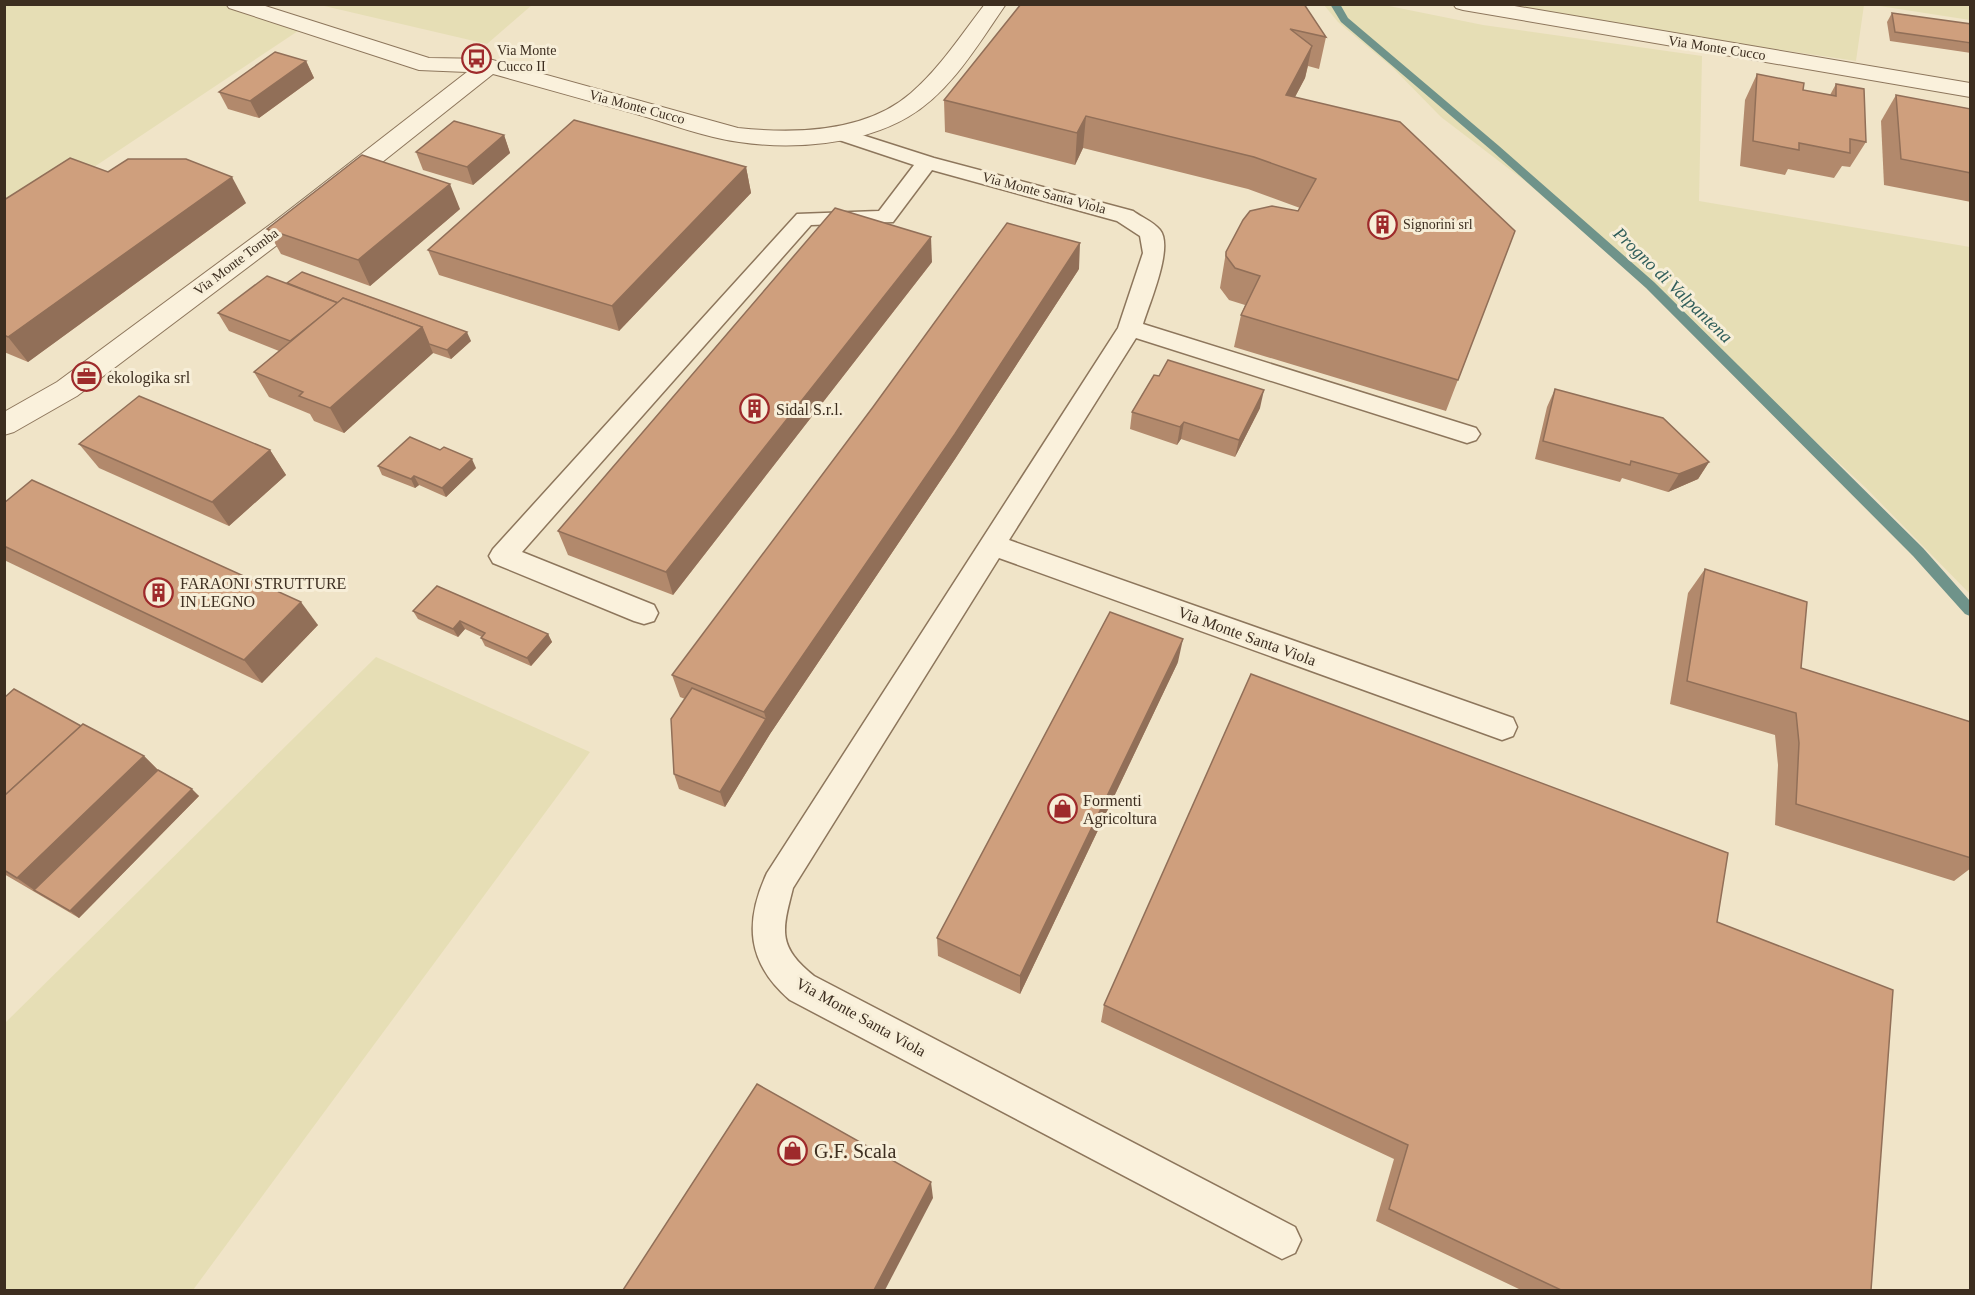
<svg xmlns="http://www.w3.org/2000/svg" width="1975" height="1295" viewBox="0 0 1975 1295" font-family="Georgia,serif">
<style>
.farmland{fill:#e6deb5}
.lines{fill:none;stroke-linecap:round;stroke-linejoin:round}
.stream{fill:#6f938a;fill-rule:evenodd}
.lane-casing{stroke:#8d765c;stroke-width:3}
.street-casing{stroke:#8d765c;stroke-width:2}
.lane{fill:#faf1dc;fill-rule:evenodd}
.street{fill:#faf1dc;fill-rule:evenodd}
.wall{fill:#b2896c}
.shaded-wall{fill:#916f58}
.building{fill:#cf9f7d;stroke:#916f58;stroke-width:1.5}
.labels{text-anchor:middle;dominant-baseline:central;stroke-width:6;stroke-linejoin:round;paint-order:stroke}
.far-street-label{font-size:14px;fill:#3d2e20;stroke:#f7eed8}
.far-poi-label{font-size:14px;fill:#3d2e20;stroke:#f7eed8;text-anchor:start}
.poi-label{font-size:16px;fill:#3d2e20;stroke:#f7eed8;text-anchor:start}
.street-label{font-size:16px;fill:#3d2e20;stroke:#f7eed8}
.water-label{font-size:18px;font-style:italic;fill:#2f5d5a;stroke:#f7eed8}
.near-poi-label{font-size:20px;fill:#3d2e20;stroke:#f7eed8;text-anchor:start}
</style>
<rect width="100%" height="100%" fill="#f0e4c8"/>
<!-- farmland -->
<g class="farmland">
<polygon points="5,5 247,5 307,25 31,209 5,200"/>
<polygon points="320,5 532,4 532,5 487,44"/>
<polygon points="1324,5 1384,5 1483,25 1702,56 1699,201 1970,247 1970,594 1866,488 1701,335 1525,181 1441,117 1393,68 1338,22"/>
<polygon points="1479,5 1864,5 1856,61"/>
<polygon points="1873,5 1970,5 1970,20"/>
<polygon points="376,657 590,752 193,1290 5,1290 5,1023"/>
</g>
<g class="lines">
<!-- stream -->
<polygon class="stream" points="1330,4 1340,4 1348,18 1499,146 1654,282 1923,548 1970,601 1970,616 1965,614 1913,556 1646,288 1491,150 1341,22"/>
<defs>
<path id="lane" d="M837 127 934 158 1133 211C1141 217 1154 222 1160 230 1174 247 1149 304 1143 324L1476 428 1480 434 1476 440 1467 443 1136 338 1009 540 1513 718 1517 727 1513 736 1502 740 999 558 793 888C782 931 777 946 814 976L1295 1227 1301 1240 1295 1253 1282 1259 790 1000C747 963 744 923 767 873L1118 328 1143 253 1140 236 1117 221 932 170 893 222 811 225 522 552 654 605 658 613 654 621 644 624 634 621 493 563 489 556 493 549 797 214 879 211 914 165 830 137 827 133 830 129Z"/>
<g id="street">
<path d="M226 4H259L429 58 489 59 738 128C795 134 865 133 911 93 940 68 961 35 985 4H1006C979 43 950 93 908 117 860 145 792 150 739 142 703 137 668 123 633 113 586 100 540 87 493 74L293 233 77 396 14 432 4 435V412L57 382 275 221 467 72 419 70 229 8Z"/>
<polygon points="1453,4 1503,4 1970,83 1970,97 1463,10 1456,8"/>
</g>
</defs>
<!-- lane casing -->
<use href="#lane" class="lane-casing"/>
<!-- street casing -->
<use href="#street" class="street-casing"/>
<!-- lane -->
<use href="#lane" class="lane"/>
<!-- street -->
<use href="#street" class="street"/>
</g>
<!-- wall -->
<g class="wall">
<polygon points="1304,4 1326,37 1319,69 1308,66 1305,78 1295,97 1515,231 1446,411 1234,347 1241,315 1245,305 1229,300 1220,288 1226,252 1298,211 1300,208 1248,189 1083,148 1075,165 945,132 944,100"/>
<polygon points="1892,13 1971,24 1971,53 1890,41 1887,22"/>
<polygon points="306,61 314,78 259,118 228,109 219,92"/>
<polygon points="1757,74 1803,90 1830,95 1836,84 1866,142 1850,167 1842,166 1834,178 1788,169 1785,175 1740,166 1745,100"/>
<polygon points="1896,95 1971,109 1971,202 1884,185 1881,121"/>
<polygon points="504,135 510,153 473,185 423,170 416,152"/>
<polygon points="746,167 751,193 619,331 439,275 428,250"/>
<polygon points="108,172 246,203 28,362 4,352 4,200"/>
<polygon points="460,209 370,286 281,254 267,229"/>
<polygon points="932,262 673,595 568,555 558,531"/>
<polygon points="1079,269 955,459 770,734 725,807 679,789 674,774 685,699 680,697 672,675"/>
<polygon points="287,283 471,341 451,359 433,353 344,433 314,421 310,414 269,397 254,372 279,351 229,331 218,313"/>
<polygon points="1555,389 1709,462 1698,479 1668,492 1622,478 1620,482 1535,459 1547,407"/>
<polygon points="1260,408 1235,457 1181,439 1177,445 1130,429 1132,412"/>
<polygon points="79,444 270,450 286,475 229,526 99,468"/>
<polygon points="378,466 476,468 446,497 419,485 415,488 382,475"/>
<polygon points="4,503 318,625 262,683 4,560"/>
<polygon points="1705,569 1801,668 1971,722 1971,868 1954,881 1775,825 1778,765 1775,735 1670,704 1688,593"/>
<polygon points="413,611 548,634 552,642 531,666 485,646 481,638 482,637 465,629 458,637 418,619"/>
<polygon points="1178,662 1020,994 938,956 937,938"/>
<polygon points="4,698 81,726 144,756 158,770 199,796 79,918 4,874"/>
<polygon points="1717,922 1871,1290 1521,1290 1376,1221 1394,1159 1101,1022 1104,1005"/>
</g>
<!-- shaded-wall -->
<g class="shaded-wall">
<polygon points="1312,46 1305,78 1279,127 1286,95"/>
<polygon points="306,61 314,78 259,118 250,101"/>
<polygon points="1086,116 1083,148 1075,165 1077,133"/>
<polygon points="504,135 510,153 473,185 467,167"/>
<polygon points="746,167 751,193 619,331 612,306"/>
<polygon points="232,177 246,203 28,362 8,337"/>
<polygon points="450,184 460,209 370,286 358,260"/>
<polygon points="931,237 932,262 673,595 666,572"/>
<polygon points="1080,243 1079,269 955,459 770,734 725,807 720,792 766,719 764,712"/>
<polygon points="422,327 433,353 344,433 330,408"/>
<polygon points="467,332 471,341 451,359 447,350"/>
<polygon points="1264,390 1260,408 1235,457 1239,440"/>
<polygon points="1184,422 1181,439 1177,445 1180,427"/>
<polygon points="270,450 286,475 229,526 212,502"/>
<polygon points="472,459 476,468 446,497 442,488"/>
<polygon points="1709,462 1698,479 1668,492 1679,474"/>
<polygon points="414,476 419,485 415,488 411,479"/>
<polygon points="301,602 318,625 262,683 244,660"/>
<polygon points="460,621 465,629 458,637 453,629"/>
<polygon points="548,634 552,642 531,666 527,658"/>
<polygon points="1183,639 1178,662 1020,994 1020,976"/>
<polygon points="144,756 166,778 34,890 17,878"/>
<polygon points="192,789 199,796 79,918 70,911"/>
<polygon points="931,1182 933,1198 885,1290 874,1290"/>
</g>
<!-- building -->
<g class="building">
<polygon points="1021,4 1304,4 1326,37 1290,29 1312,46 1286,95 1400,122 1515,231 1458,380 1241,315 1260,276 1235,268 1226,256 1226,252 1243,220 1250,211 1272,206 1298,211 1316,179 1254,157 1086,116 1077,133 944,100"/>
<polygon points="1892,13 1971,24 1971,43 1895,32"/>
<polygon points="275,52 306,61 250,101 219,92"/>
<polygon points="1757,74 1804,83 1803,90 1836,96 1836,84 1864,89 1866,142 1850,139 1850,153 1799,143 1799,150 1753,141"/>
<polygon points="1896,95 1971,109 1971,173 1901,159"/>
<polygon points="574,120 746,167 612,306 428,250"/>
<polygon points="454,121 504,135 467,167 416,152"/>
<polygon points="362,155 450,184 358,260 267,229"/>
<polygon points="70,158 108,172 128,159 186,159 232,177 8,337 4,335 4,200"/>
<polygon points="835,208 931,237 666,572 558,531"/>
<polygon points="1007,223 1080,243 955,434 764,712 672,675 873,407"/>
<polygon points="302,272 467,332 447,350 429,344 422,327 343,298 338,303 287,283"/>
<polygon points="267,276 338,303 290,341 218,313"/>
<polygon points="343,298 422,327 330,408 299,396 303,392 254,372"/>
<polygon points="1168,360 1264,390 1239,440 1184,422 1180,427 1132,412 1154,375 1159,376"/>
<polygon points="1555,389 1663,418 1709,462 1679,474 1631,461 1630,465 1543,441"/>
<polygon points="139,396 270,450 212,502 79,444"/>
<polygon points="410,437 440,450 444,447 472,459 442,488 414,476 411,479 378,466"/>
<polygon points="32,480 301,602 244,660 4,546 4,503"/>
<polygon points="1705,569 1807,602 1801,668 1971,722 1971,858 1796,804 1799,743 1796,713 1687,681"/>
<polygon points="437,586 548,634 527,658 481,638 485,633 460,621 453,629 413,611"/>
<polygon points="1110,612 1183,639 1020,976 937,938"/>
<polygon points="1251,674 1728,853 1717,922 1893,990 1871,1290 1561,1290 1389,1209 1408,1145 1104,1005"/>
<polygon points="692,688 766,719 720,792 674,774 671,719"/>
<polygon points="14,689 81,726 4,796 4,698"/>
<polygon points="83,724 144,756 17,878 4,870 4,796"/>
<polygon points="158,770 192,789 70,911 34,890"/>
<polygon points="757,1084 931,1182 874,1290 623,1290"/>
</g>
<!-- icons -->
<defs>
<symbol id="bus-ring" viewBox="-11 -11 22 22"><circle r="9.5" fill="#f7eed8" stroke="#9e2a2b" stroke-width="1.5"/><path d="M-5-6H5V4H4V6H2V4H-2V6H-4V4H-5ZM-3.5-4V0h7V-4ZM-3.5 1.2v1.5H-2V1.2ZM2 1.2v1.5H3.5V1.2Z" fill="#9e2a2b"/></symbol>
<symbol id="building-ring" viewBox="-11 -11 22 22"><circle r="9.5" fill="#f7eed8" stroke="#9e2a2b" stroke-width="1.5"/><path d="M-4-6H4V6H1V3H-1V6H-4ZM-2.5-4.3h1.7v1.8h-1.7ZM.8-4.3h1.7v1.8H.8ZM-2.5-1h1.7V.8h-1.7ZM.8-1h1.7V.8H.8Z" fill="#9e2a2b"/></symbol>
<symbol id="office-ring" viewBox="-11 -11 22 22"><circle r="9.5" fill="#f7eed8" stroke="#9e2a2b" stroke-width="1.5"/><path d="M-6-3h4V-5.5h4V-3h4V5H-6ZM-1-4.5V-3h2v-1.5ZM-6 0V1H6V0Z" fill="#9e2a2b"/></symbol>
<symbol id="shop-ring" viewBox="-11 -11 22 22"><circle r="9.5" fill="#f7eed8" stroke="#9e2a2b" stroke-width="1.5"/><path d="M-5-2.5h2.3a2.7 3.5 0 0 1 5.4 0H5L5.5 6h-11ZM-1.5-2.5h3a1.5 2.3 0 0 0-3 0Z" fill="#9e2a2b"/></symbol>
</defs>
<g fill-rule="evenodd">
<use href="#bus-ring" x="460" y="42" width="33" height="33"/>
<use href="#building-ring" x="1366" y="208" width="33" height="33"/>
<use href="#office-ring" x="70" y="360" width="33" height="33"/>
<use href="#building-ring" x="738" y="392" width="33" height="33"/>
<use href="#building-ring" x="142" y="576" width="33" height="33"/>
<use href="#shop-ring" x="1046" y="792" width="33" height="33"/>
<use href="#shop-ring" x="776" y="1134" width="33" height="33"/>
</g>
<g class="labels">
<!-- far-street labels -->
<g class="far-street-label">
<text transform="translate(1717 48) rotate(9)">Via Monte Cucco</text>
<text transform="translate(637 107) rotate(15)">Via Monte Cucco</text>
<text transform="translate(1044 193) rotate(15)">Via Monte Santa Viola</text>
<text transform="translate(236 262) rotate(-37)">Via Monte Tomba</text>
</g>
<!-- far-poi labels -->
<g class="far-poi-label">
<text x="497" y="50">Via Monte<tspan x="497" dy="16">Cucco II</tspan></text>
<text x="1403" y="224">Signorini srl</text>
</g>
<!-- poi labels -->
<g class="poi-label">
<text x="107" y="377">ekologika srl</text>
<text x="776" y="409">Sidal S.r.l.</text>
<text x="180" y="583">FARAONI STRUTTURE<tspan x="180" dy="18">IN LEGNO</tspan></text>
<text x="1083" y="800">Formenti<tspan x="1083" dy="18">Agricoltura</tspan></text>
</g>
<!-- street labels -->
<g class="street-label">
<text transform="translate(1247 636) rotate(20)">Via Monte Santa Viola</text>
<text transform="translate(861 1017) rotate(29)">Via Monte Santa Viola</text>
</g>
<!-- water labels -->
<g class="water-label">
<text transform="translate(1673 285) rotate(44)">Progno di Valpantena</text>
</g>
<!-- near-poi labels -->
<g class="near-poi-label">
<text x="814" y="1151">G.F. Scala</text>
</g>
</g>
<!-- border -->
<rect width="1975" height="1295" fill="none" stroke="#3d2e20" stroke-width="12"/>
</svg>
